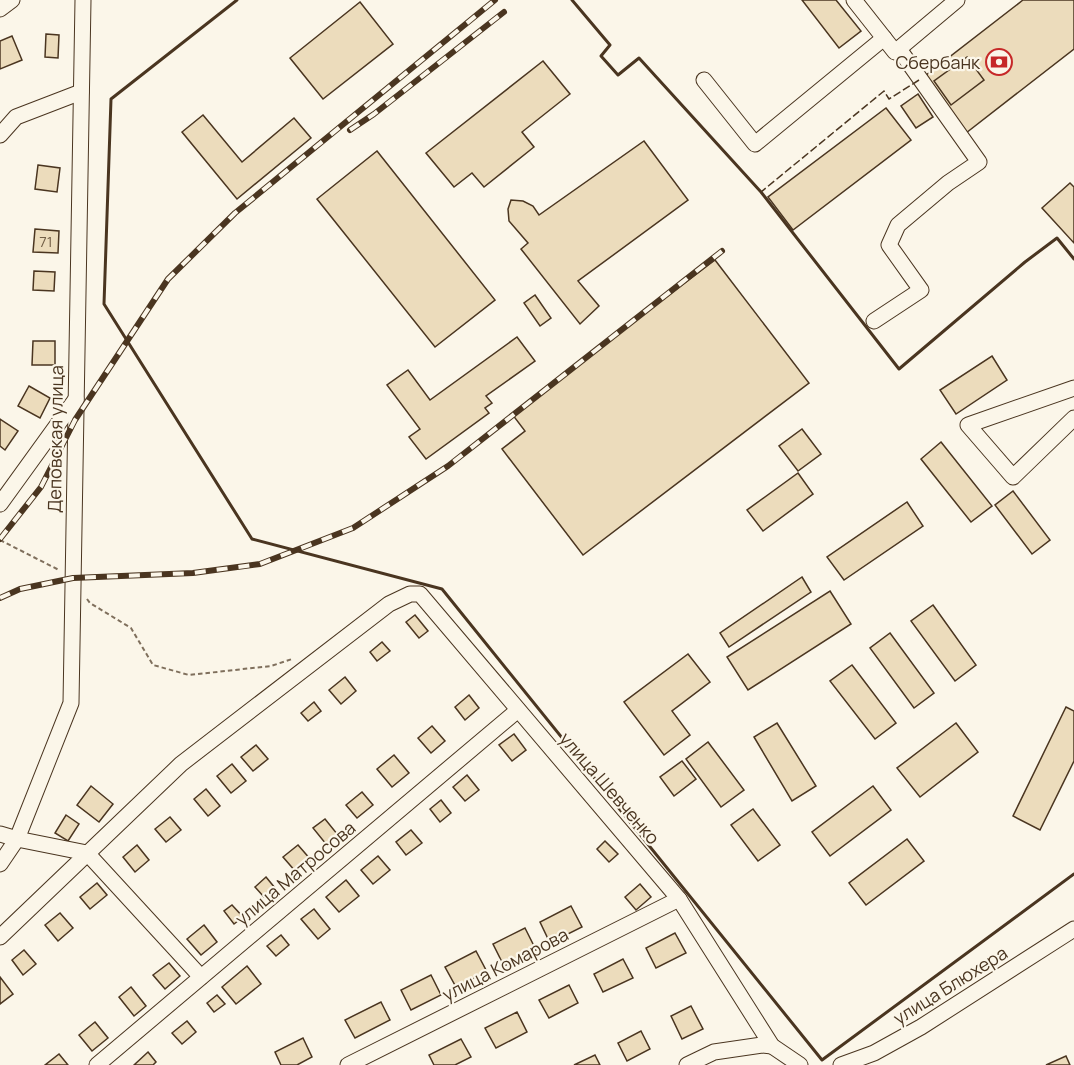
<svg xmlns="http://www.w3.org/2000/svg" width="1074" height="1065" viewBox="0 0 1074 1065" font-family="Manrope,sans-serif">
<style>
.building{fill:#ecdcbc;stroke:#4a3520;stroke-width:1.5}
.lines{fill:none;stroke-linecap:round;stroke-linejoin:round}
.minor-casing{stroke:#4a3520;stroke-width:17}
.path{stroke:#7f6f5c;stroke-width:2;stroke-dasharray:4.5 3;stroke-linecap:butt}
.minor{stroke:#fbf6e9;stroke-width:15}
.rail-casing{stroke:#4a3520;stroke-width:6}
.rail{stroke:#fbf6e9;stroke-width:4;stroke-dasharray:11;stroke-linecap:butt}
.fence{stroke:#4a3520;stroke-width:1.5;stroke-dasharray:8 3;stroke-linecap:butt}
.wall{stroke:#4a3520;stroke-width:3}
.labels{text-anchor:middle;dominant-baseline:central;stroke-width:4.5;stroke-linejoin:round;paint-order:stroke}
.number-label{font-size:15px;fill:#725f47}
.poi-label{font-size:18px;fill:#4a3520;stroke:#fbf6e9;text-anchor:end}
.street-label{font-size:18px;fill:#4a3520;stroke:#fbf6e9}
</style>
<rect width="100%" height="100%" fill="#fbf6e9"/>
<!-- building -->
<g class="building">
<polygon points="802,0 836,0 861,31 839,48"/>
<polygon points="1023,0 1074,0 1074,49 966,133 925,76"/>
<polygon points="360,2 393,44 323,99 290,58"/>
<polygon points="46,34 59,35 58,58 45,57"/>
<polygon points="12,36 22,60 0,69 0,41"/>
<polygon points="967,57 984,80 951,105 934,81"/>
<polygon points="543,61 570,94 522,132 534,147 484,187 472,173 454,187 426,153"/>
<polygon points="918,94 933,117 916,128 901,106"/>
<polygon points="886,108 911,140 793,230 768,197"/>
<polygon points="203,115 242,162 294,118 311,138 237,199 182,132"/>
<polygon points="644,141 688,200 578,281 599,306 580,324 521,249 528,243 509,221 508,209 511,200 523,201 533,206 539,215"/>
<polygon points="377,151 495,300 435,347 317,199"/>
<polygon points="38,165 60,168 57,192 35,189"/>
<polygon points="1070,183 1074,187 1074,243 1042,208"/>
<polygon points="35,229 59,231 58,253 33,252"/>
<polygon points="715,260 809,383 583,555 502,449 525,431 512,414"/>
<polygon points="34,271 55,272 54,291 33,290"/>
<polygon points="535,295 551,318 540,326 524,303"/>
<polygon points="517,337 535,361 486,396 492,403 485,408 489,413 426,459 409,437 420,429 387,385 408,370 430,400"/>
<polygon points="33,341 55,341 55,365 32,365"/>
<polygon points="992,356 1007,380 956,414 940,390"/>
<polygon points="29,386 50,398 40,418 18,406"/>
<polygon points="0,419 18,431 5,450 0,446"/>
<polygon points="802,429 821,454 798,471 779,446"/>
<polygon points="941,442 992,506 971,522 921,459"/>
<polygon points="798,473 813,494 763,531 747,510"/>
<polygon points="1013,491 1050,540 1032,554 995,505"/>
<polygon points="907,502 923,526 844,580 827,557"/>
<polygon points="802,577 811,592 729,647 720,633"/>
<polygon points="830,591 851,624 748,690 727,657"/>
<polygon points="933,605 976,665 955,681 911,621"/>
<polygon points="415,615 428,631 419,638 406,622"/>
<polygon points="890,633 934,693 914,708 870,648"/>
<polygon points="382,642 390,651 377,661 370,652"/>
<polygon points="688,654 710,682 672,711 690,735 664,755 624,702"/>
<polygon points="852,665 896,723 875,739 830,681"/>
<polygon points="345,677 356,691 341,704 329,690"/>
<polygon points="469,695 479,708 465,720 455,707"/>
<polygon points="314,702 321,711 308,721 301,713"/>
<polygon points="1066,707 1074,711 1074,761 1040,830 1013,816"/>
<polygon points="777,723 816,786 792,801 754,737"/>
<polygon points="956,723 978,752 920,797 897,768"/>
<polygon points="432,726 445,741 431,753 418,738"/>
<polygon points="514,734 526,750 512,761 499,745"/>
<polygon points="708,742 744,790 721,807 686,759"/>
<polygon points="256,745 268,759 253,771 241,757"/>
<polygon points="394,755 409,773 392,787 377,769"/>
<polygon points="682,761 696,779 674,796 660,777"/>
<polygon points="232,764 246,781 231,793 217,776"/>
<polygon points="467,775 479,790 465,801 453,787"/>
<polygon points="91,786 113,804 99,822 77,805"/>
<polygon points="873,786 891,810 830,856 812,832"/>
<polygon points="206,789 220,806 208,816 194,799"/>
<polygon points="362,792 373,805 357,818 346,805"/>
<polygon points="441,800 451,813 440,822 430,809"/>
<polygon points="753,809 780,845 758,861 731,825"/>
<polygon points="66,815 79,824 68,841 55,833"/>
<polygon points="170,817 181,830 166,842 155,829"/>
<polygon points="325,819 338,835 326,844 313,828"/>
<polygon points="411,830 422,843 406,855 396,842"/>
<polygon points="907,839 924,861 866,905 849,883"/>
<polygon points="605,841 618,854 609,862 597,849"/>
<polygon points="137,845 149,860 135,872 123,857"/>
<polygon points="298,845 311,860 296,872 283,857"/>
<polygon points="378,856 390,870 373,884 361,870"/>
<polygon points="266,877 275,888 264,897 255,887"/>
<polygon points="346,880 359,896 339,912 326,897"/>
<polygon points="97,883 107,895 90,909 80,897"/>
<polygon points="640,884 651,897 636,910 625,897"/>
<polygon points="232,905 243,917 234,924 224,911"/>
<polygon points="571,906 582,927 550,943 540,922"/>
<polygon points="314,909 330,929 318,939 301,919"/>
<polygon points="60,913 73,928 58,941 45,925"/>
<polygon points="204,925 217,942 201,955 187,939"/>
<polygon points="525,928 536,950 504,966 493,944"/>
<polygon points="675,933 686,953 656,968 646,948"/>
<polygon points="281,935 289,945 276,956 267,946"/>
<polygon points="24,950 36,964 23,975 12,960"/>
<polygon points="476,951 487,972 456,987 445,967"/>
<polygon points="623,959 633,978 603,992 594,974"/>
<polygon points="169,963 180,976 165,989 153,975"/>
<polygon points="247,966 261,984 236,1004 222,987"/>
<polygon points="431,975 441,995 411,1010 401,990"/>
<polygon points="0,977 13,994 0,1004"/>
<polygon points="569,985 578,1003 549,1018 539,1000"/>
<polygon points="131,987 146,1006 134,1016 119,997"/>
<polygon points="217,995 225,1004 214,1012 207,1003"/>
<polygon points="381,1002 390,1020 355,1038 345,1020"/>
<polygon points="691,1006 703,1029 682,1039 671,1016"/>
<polygon points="517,1012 527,1032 496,1048 485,1028"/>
<polygon points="187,1021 196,1032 182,1044 172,1033"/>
<polygon points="95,1022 108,1038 92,1051 79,1035"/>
<polygon points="641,1031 650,1049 627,1061 618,1043"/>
<polygon points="303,1038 312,1057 297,1065 281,1065 275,1052"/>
<polygon points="461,1039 471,1057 455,1065 434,1065 429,1055"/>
<polygon points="148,1052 156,1062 153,1065 134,1065"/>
<polygon points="59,1054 68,1065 45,1065"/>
<polygon points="595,1055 600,1065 574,1065"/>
<polygon points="1066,1056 1070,1065 1046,1065"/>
</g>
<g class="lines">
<defs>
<g id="minor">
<polyline points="854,0 895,52 957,0"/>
<polyline points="0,9 12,0"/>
<polyline points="704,80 755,144 884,38"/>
<polyline points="0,135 16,117 81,92"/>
<polyline points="874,321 921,290 889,245 898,225 948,183 979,162 899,49"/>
<polyline points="1074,388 968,425 1013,477 1074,418"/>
<polyline points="0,504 76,399"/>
<polyline points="0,834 17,839 87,853 201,977"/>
<polyline points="0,864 17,839 71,703 83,0"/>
<polyline points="0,937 181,764 389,604 410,594 420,594 679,899 772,1046 800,1065"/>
<polyline points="97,1065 518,710"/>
<polyline points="348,1065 679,899"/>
<polyline points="687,1065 714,1052 762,1045 772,1046"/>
<polyline points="841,1065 874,1053 921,1027 1074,929"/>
</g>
</defs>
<!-- minor casing -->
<use href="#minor" class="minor-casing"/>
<!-- path -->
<g class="path">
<polyline points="0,540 59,570"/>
<polyline points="87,599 90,603 131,628 153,665 189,675 271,666 292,659"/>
</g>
<!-- minor -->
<use href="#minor" class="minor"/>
<defs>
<g id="rail">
<polyline points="350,130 374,114 504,12"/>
<polyline points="0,539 41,487 75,420 168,279 235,213 495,0"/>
<polyline points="0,598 20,589 73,578 193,573 260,564 353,528 448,466 722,251"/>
</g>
</defs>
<!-- rail casing -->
<use href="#rail" class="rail-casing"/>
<!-- rail -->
<use href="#rail" class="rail"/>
<!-- fence -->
<polyline class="fence" points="919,80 889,99 884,91 761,192 899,369 1025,262 1057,238 1074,259"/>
<!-- wall -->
<g class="wall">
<polyline points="237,0 111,99 104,304 252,539 442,589 822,1060 1074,874"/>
<polyline points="572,0 610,45 601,56 618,75 639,58 761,192 899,369 1025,262 1057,238 1074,259"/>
</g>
</g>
<!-- icons -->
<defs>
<symbol id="bank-ring" viewBox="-11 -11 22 22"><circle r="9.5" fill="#fbf6e9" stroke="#c62828" stroke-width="1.5"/><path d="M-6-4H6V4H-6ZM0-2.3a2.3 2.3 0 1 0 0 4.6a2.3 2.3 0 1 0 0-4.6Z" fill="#c62828"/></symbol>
</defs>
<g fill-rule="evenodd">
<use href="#bank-ring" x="984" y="47" width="30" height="30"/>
</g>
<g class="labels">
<!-- number labels -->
<g class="number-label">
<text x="46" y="241">71</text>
</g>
<!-- poi labels -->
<g class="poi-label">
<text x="980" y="62">Сбербанк</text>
</g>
<!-- street labels -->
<g class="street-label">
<text transform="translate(55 439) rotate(-89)">Деповская улица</text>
<text transform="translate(610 788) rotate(49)">улица Шевченко</text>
<text transform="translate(295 873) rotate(-40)">улица Матросова</text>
<text transform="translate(505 964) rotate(-27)">улица Комарова</text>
<text transform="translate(950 985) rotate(-32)">улица Блюхера</text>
</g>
</g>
</svg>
